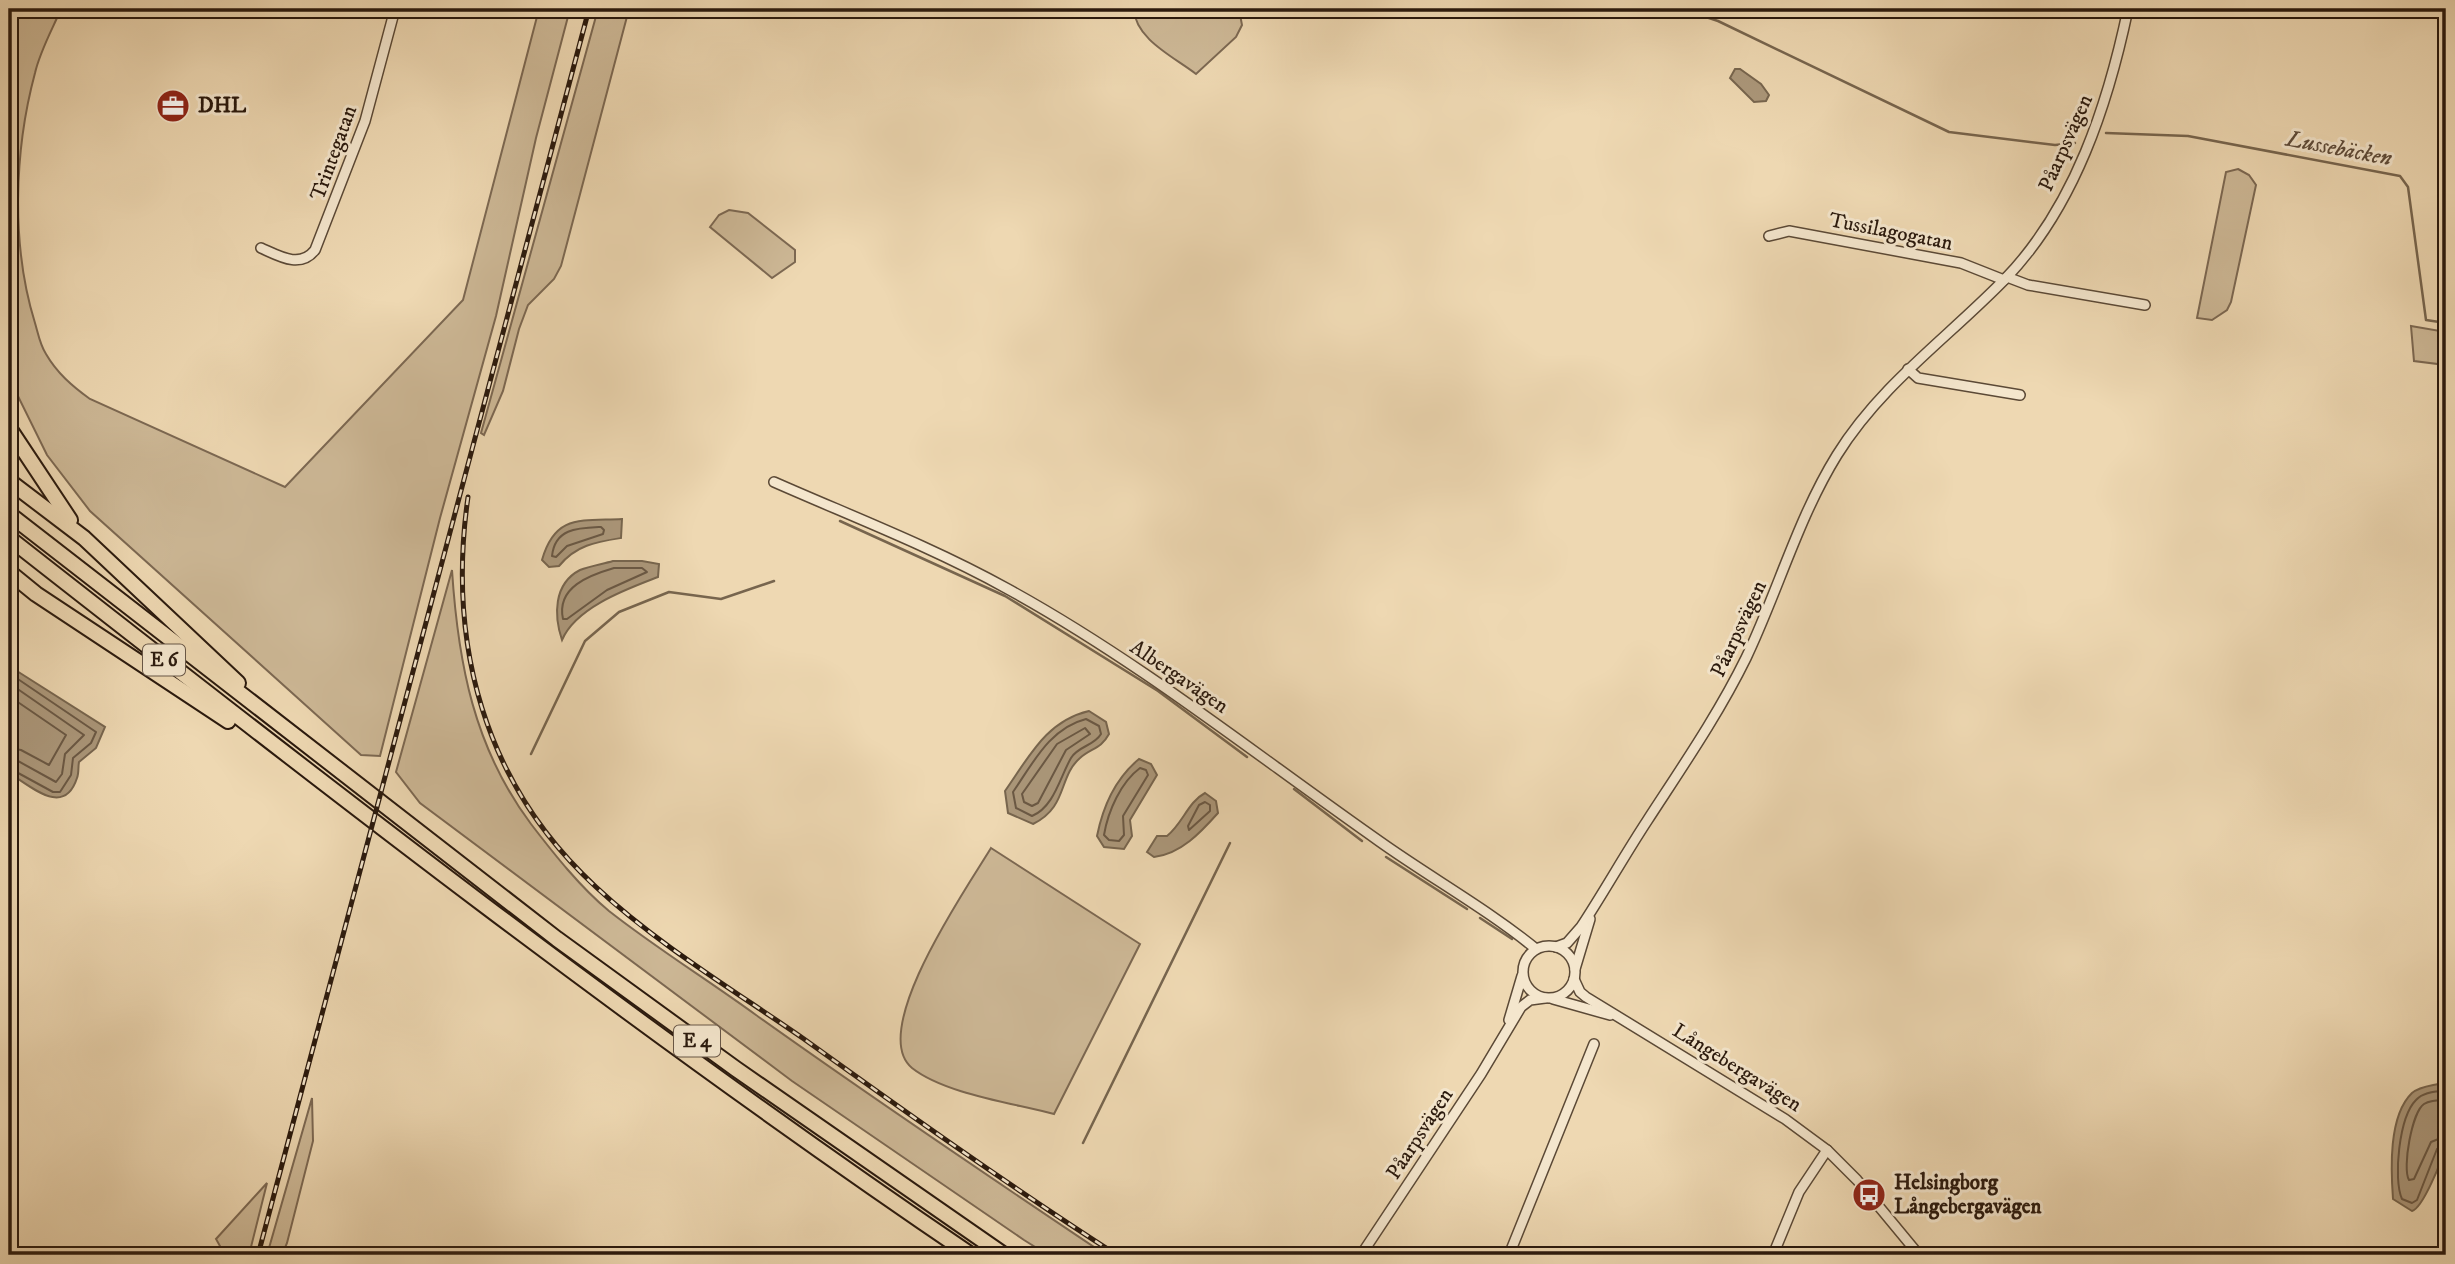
<svg xmlns="http://www.w3.org/2000/svg" width="2455" height="1264" viewBox="0 0 2455 1264" font-family="'IM FELL DW Pica',serif">
<style>
.green{fill:#cdb896;stroke:#7c6852;stroke-width:2}
.water{fill:#ab977a;stroke:#77654e;stroke-width:2}
.lines{fill:none;stroke-linecap:round;stroke-linejoin:round}
.shore{stroke:#6a5844;stroke-width:2}
.stream{stroke:#77654e;stroke-width:2.5}
.minor-casing{stroke:#5b4936;stroke-width:12}
.highway-casing{stroke:#2a190d;stroke-width:18}
.minor{stroke:#f4e6cd;stroke-width:9}
.highway{stroke:#eed8b2;stroke-width:14}
.rail-casing{stroke:#2a190d;stroke-width:5}
.rail{stroke:#f4e6cd;stroke-width:2.5;stroke-dasharray:8;stroke-linecap:butt}
.labels{text-anchor:middle;dominant-baseline:central;stroke-width:6;stroke-linejoin:round;paint-order:stroke}
.shield{fill:#f4e6cd;stroke:#675647;stroke-width:2}
.shield-label{font-size:19px;font-weight:bold;fill:#2a190d}
.poi-label{font-size:21px;font-weight:bold;fill:#2a190d;stroke:#f4e6cd;text-anchor:start}
.street-label{font-size:21px;fill:#2a190d;stroke:#f4e6cd}
.water-label{font-size:23px;font-style:italic;fill:#5e4b39;stroke:#f4e6cd}
</style>
<rect width="100%" height="100%" fill="#eed8b2"/>
<filter id="stains"><feTurbulence type="fractalNoise" baseFrequency=".00286" numOctaves="4"/><feColorMatrix values="0 0 0 0 .2 0 0 0 0 .09 0 0 0 0 .02 0 0 0 .5 -.17"/></filter>
<radialGradient id="worn" r=".72"><stop offset=".6" stop-color="#630" stop-opacity="0"/><stop offset="1" stop-color="#630" stop-opacity=".3"/></radialGradient>
<!-- green -->
<g class="green">
<path d="M9 9H61C52 30 40 51 35 73 14 151 11 246 35 323 38 333 40 345 46 354 57 373 72 386 90 399L285 487 463 300 539 9H570L536 138 496 316 440 518 380 756 361 755 90 511 47 455 9 378Z"/>
<polygon points="598,9 629,9 561,266 554,279 528,305 519,329 503,391 484,435 481,433"/>
<path d="M1134 9H1239L1242 25 1236 37 1196 74C1174 57 1135 39 1134 9Z"/>
<polygon points="2238,169 2249,175 2256,185 2231,302 2227,310 2212,320 2197,318 2226,172"/>
<polygon points="729,210 748,213 795,250 795,262 772,278 710,227 719,215"/>
<polygon points="2411,326 2446,332 2446,365 2414,361"/>
<path d="M452 570C458 663 474 748 531 824 554 854 580 887 609 911 656 948 708 980 756 1015 871 1097 988 1176 1106 1255H1048L1024 1240 792 1081 420 803 396 772Z"/>
<path d="M991 848 1140 944 1054 1114C1013 1103 945 1094 912 1068 867 1031 968 886 991 848Z"/>
<polygon points="312,1098 313,1141 287,1243 282,1255 267,1255"/>
<polygon points="267,1183 249,1255 225,1255 216,1239"/>
</g>
<!-- water -->
<g class="water">
<polygon points="1735,69 1740,69 1761,84 1769,95 1766,101 1754,102 1730,78"/>
<path d="M622 519 621 538C596 542 576 545 559 566L549 567 542 560C555 514 581 521 622 519Z"/>
<path d="M613 561H642L659 564 658 577C627 589 576 607 562 640 554 616 553 584 580 570 590 566 603 564 613 561Z"/>
<path d="M9 666 105 727 96 748 79 762C78 767 79 773 77 778 64 818 31 786 9 773Z"/>
<path d="M1089 711 1106 722 1109 734C1101 749 1091 748 1080 758 1058 777 1068 807 1033 824L1008 813 1005 791C1029 757 1046 721 1089 711Z"/>
<path d="M1139 759 1151 764 1157 775 1130 820 1132 836 1124 849 1104 847 1097 836C1103 806 1116 778 1139 759Z"/>
<path d="M1205 793 1216 801 1218 813C1201 832 1181 854 1154 857L1147 852 1157 836H1167C1183 823 1188 802 1205 793Z"/>
<path d="M2438 1084 2446 1086C2446 1104 2450 1128 2446 1146 2442 1160 2423 1208 2412 1211L2393 1199C2391 1171 2388 1116 2412 1093 2419 1087 2429 1086 2438 1084Z"/>
</g>
<g class="lines">
<!-- shore -->
<g class="shore">
<path d="M601 527 604 530 603 534 567 546 556 557 552 556C555 528 578 528 601 527Z"/>
<path d="M614 568H642L647 572 607 590 567 619H563C556 587 590 575 614 568Z"/>
<polyline points="9,673 96,732 91,743 73,758 71,775 60,792 53,792 9,768"/>
<polyline points="9,683 84,735 65,754 62,774 56,782 18,761 9,759"/>
<polyline points="9,696 66,735 49,765 21,750 9,748"/>
<path d="M1086 719 1099 726 1101 734C1094 746 1078 746 1071 758 1060 777 1054 807 1032 816L1016 808 1013 792C1033 763 1050 728 1086 719Z"/>
<polygon points="1085,728 1090,734 1066,750 1038,803 1032,806 1024,802 1022,794 1057,744"/>
<path d="M1140 768 1146 770 1148 775 1123 816 1124 835 1119 841 1109 840 1104 835C1108 811 1121 782 1140 768Z"/>
<polygon points="1205,802 1210,805 1210,811 1189,830 1188,826 1199,805"/>
<path d="M2446 1091C2436 1091 2423 1092 2416 1100 2399 1117 2393 1179 2402 1199L2412 1203 2417 1200 2437 1149 2446 1145"/>
<path d="M2446 1100C2439 1100 2430 1100 2424 1104 2412 1112 2402 1168 2409 1180L2414 1179 2431 1142 2446 1136"/>
</g>
<!-- stream -->
<g class="stream">
<polyline points="1682,9 1718,21 1949,132 2055,145 2075,143"/>
<polyline points="2106,133 2188,136 2400,176 2408,187 2426,320 2446,323"/>
<polyline points="840,521 1005,596 1158,691 1247,757"/>
<polyline points="531,754 585,641 619,612 669,592 721,599 774,581"/>
<polyline points="1294,789 1362,841"/>
<polyline points="1386,857 1467,909"/>
<polyline points="1480,918 1512,939"/>
<polyline points="1083,1143 1230,843"/>
</g>
<defs>
<g id="minor">
<polyline points="1769,236 1789,231 1961,263 2004,280"/>
<path d="M261 248C279 256 300 269 315 250L365 121 395 9"/>
<polyline points="2007,277 2028,285 2145,305"/>
<polyline points="1908,369 1918,378 2020,395"/>
<path d="M774 482C851 516 932 547 1006 588 1138 660 1256 755 1379 841 1431 878 1487 909 1536 949"/>
<circle cx="1549" cy="972" r="26"/>
<path d="M1556 947 1567 943 1581 927C1604 892 1624 856 1647 821 1682 767 1718 715 1746 658 1778 591 1798 518 1837 455 1881 384 1949 337 2006 278 2075 206 2108 104 2128 9"/>
<polyline points="1575,969 1590,919"/>
<polyline points="1574,979 1580,992 1586,997 1785,1119 1827,1150 1857,1180 1919,1255"/>
<polyline points="1553,999 1610,1015"/>
<polyline points="1509,1020 1522,976"/>
<polyline points="1361,1255 1481,1074 1521,1007 1530,1000 1545,998"/>
<polyline points="1509,1255 1594,1044"/>
<polyline points="1773,1255 1799,1192 1827,1150"/>
</g>
<g id="highway">
<polyline points="9,428 70,520"/>
<polyline points="9,481 84,538 238,683"/>
<polyline points="9,514 557,939 736,1069 1004,1255"/>
<path d="M9 538C324 785 639 1030 971 1255"/>
<polyline points="9,572 36,594 228,721"/>
</g>
</defs>
<!-- minor casing -->
<use href="#minor" class="minor-casing"/>
<!-- highway casing -->
<use href="#highway" class="highway-casing"/>
<!-- minor -->
<use href="#minor" class="minor"/>
<!-- highway -->
<use href="#highway" class="highway"/>
<defs>
<g id="rail">
<path d="M468 497C447 644 484 784 596 887 657 944 735 991 804 1039 907 1113 1011 1187 1117 1255"/>
<polyline points="258,1255 589,9"/>
</g>
</defs>
<!-- rail casing -->
<use href="#rail" class="rail-casing"/>
<!-- rail -->
<use href="#rail" class="rail"/>
</g>
<!-- icons -->
<defs>
<symbol id="office-disc" viewBox="-11 -11 22 22"><circle r="9.5" fill="#8f2418" stroke="#f4e6cd"/><path d="M-6-3h4V-5.5h4V-3h4V5H-6ZM-1-4.5V-3h2v-1.5ZM-6 0V1H6V0Z" fill="#fff"/></symbol>
<symbol id="bus-disc" viewBox="-11 -11 22 22"><circle r="9.5" fill="#8f2418" stroke="#f4e6cd"/><path d="M-5-6H5V4H4V6H2V4H-2V6H-4V4H-5ZM-3.5-4V0h7V-4ZM-3.5 1.2v1.5H-2V1.2ZM2 1.2v1.5H3.5V1.2Z" fill="#fff"/></symbol>
</defs>
<g fill-rule="evenodd">
<use href="#office-disc" x="154" y="87" width="38" height="38"/>
<use href="#bus-disc" x="1850" y="1176" width="38" height="38"/>
</g>
<g class="labels">
<!-- shield labels -->
<g class="shield">
<rect x="143" y="644.5" width="42" height="31" rx="5"/>
<rect x="674" y="1025.5" width="46" height="31" rx="5"/>
</g>
<g class="shield-label">
<text x="164" y="660">E 6</text>
<text x="697" y="1041">E 4</text>
</g>
<!-- poi labels -->
<g class="poi-label">
<text x="198" y="106">DHL</text>
<text x="1894" y="1183">Helsingborg<tspan x="1894" dy="24">Långebergavägen</tspan></text>
</g>
<!-- street labels -->
<g class="street-label">
<text transform="translate(2066 143) rotate(-66)">Påarpsvägen</text>
<text transform="translate(334 153) rotate(-70)">Trintegatan</text>
<text transform="translate(1891 232) rotate(11)">Tussilagogatan</text>
<text transform="translate(1739 629) rotate(-65)">Påarpsvägen</text>
<text transform="translate(1179 677) rotate(34)">Albergavägen</text>
<text transform="translate(1737 1068) rotate(32)">Långebergavägen</text>
<text transform="translate(1420 1134) rotate(-57)">Påarpsvägen</text>
</g>
<!-- water labels -->
<g class="water-label">
<text transform="translate(2339 149) rotate(11)">Lussebäcken</text>
</g>
</g>
<!-- margin -->
<rect width="2455" height="1264" fill="none" stroke="#eed8b2" stroke-width="35"/>
<rect x="10" y="10" width="2434" height="1243" fill="none" stroke="#2a190d" stroke-width="3.5"/>
<rect x="18" y="18" width="2420" height="1229" fill="none" stroke="#2a190d" stroke-width="2"/>
<rect width="100%" height="100%" filter="url(#stains)"/>
<rect width="100%" height="100%" fill="url(#worn)"/>
</svg>
